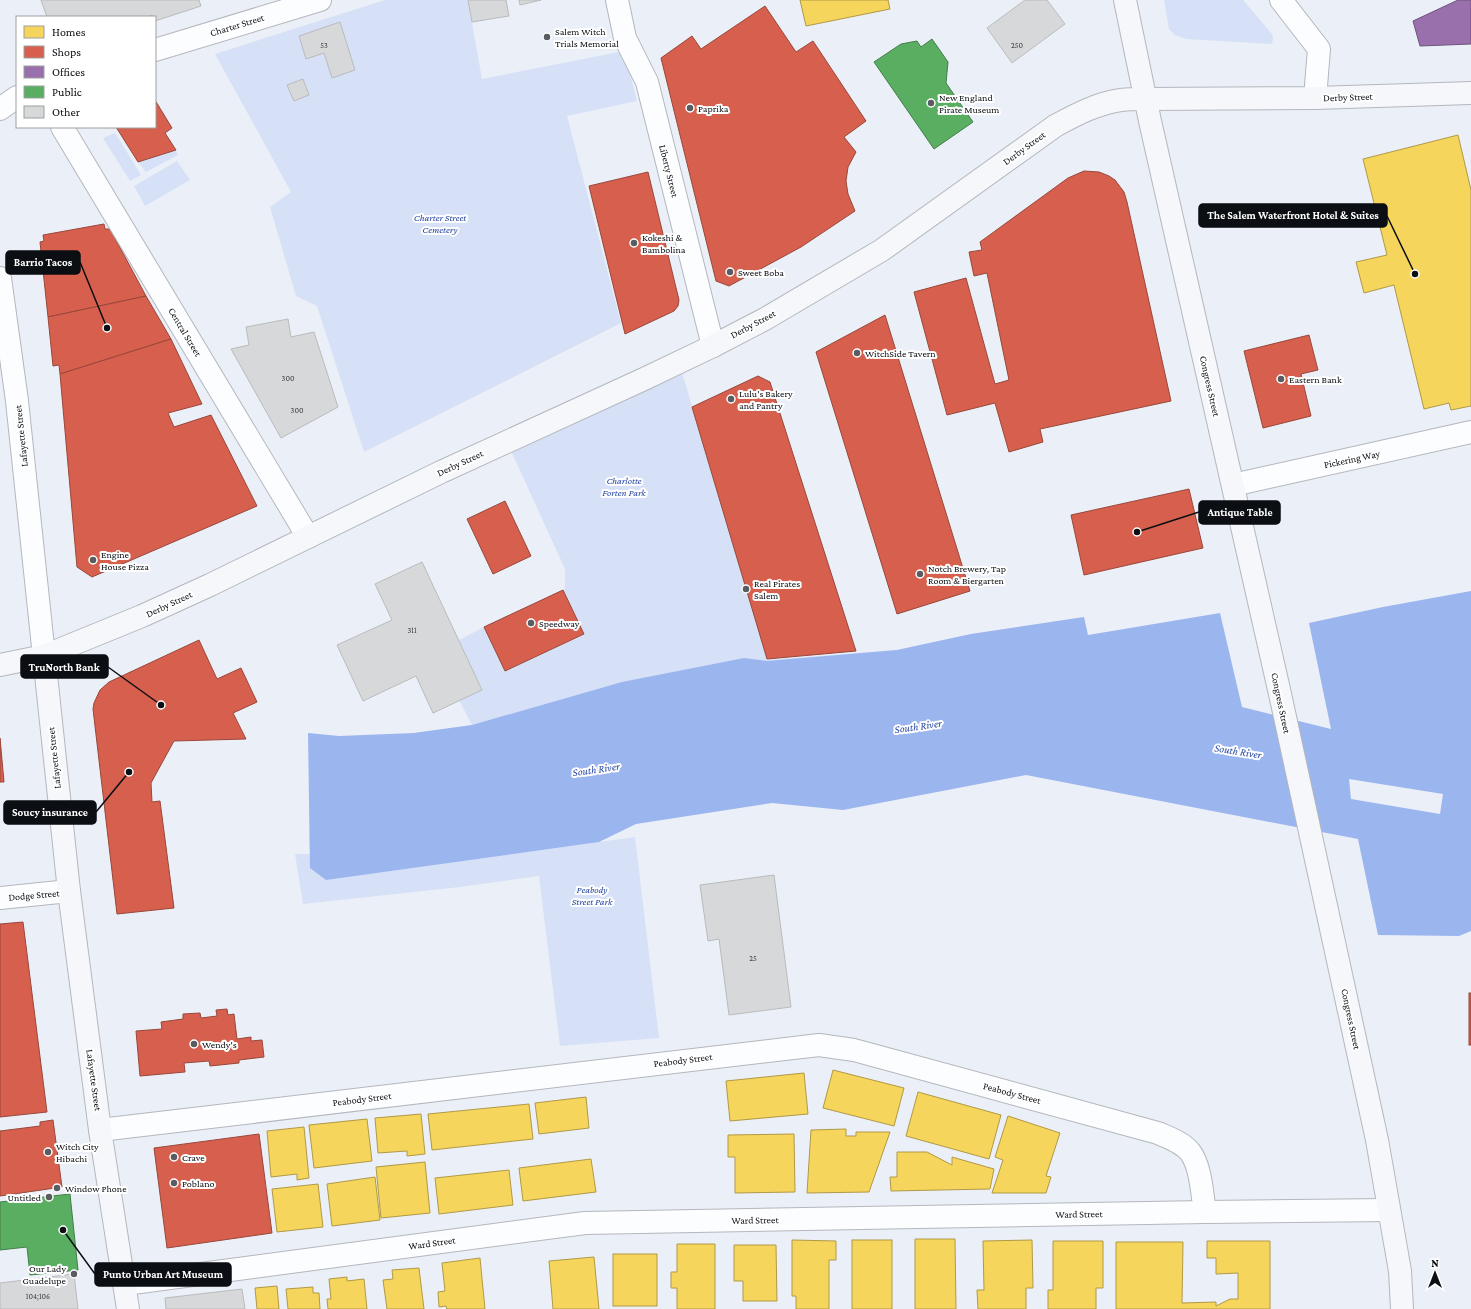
<svg xmlns="http://www.w3.org/2000/svg" width="1471" height="1309" viewBox="0 0 1471 1309" font-family="'Crimson Pro',serif">
<style>
.green{fill:#d6e1f7}
.water{fill:#9bb5ef}
.pier{fill:#ebeff7}
.homes{fill:#f6d55c;stroke:#b09946}
.shops{fill:#d6604d;stroke:#99473b}
.offices{fill:#9970ab;stroke:#6e537d}
.public{fill:#5aae61;stroke:#427e49}
.building{fill:#d6d8d9;stroke:#b9bbbc}
.lines{fill:none;stroke-linecap:round;stroke-linejoin:round}
.street-casing{stroke:#b4b7bd;stroke-width:24}
.secondary-casing{stroke:#b4b7bd;stroke-width:24}
.street{stroke:#fcfdfe;stroke-width:22}
.secondary{stroke:#f5f7fa;stroke-width:22}
.poi-dot{fill:#595d62;stroke:#fff;stroke-width:1.5}
.labels{text-anchor:middle;dominant-baseline:central;stroke-width:4;stroke-linejoin:round;paint-order:stroke}
.number-label{font-size:8px;fill:#3f4245}
.street-label{font-size:10px;fill:#0b0e12;stroke:#fff}
.poi-label{font-size:10px;fill:#0b0e12;stroke:#fff;text-anchor:start}
.park-label{font-size:10px;font-style:italic;fill:#2546a1;stroke:#fff}
.water-label{font-size:11px;font-style:italic;fill:#2849a5;stroke:#fff}
.leader{fill:none;stroke:#0b0e12;stroke-width:1.5}
.callout-dot{fill:#0b0e12;stroke:#fff;stroke-width:1.5}
.callout{fill:#0b0e12;stroke:#0b0e12;stroke-width:1.5}
.callout-label{font-size:11px;text-anchor:middle;font-weight:bold;fill:#fff}
</style>
<rect width="100%" height="100%" fill="#ebeff7"/>
<!-- green -->
<g class="green">
<polygon points="385,0 468,0 482,79 624,51 637,101 567,116 621,323 364,452 317,306 296,296 270,207 291,192 215,54"/>
<polygon points="1164,0 1243,0 1272,34 1273,39 1272,44 1186,39 1175,35 1169,29"/>
<polygon points="115,133 141,175 130,181 103,138"/>
<polygon points="174,148 178,155 146,172 138,162"/>
<polygon points="177,161 190,180 145,206 134,186"/>
<polygon points="679,362 767,660 897,650 971,634 1084,617 657,731 414,733 472,725 459,700 482,690 459,640 484,627 505,671 584,635 563,590 565,589 565,569 507,442"/>
<polygon points="309,834 376,873 635,837 659,1038 560,1046 539,876 460,887 303,904 295,854 310,854"/>
</g>
<!-- water -->
<polygon class="water" points="1471,591 1471,931 1459,936 1378,935 1358,839 1026,775 843,810 772,803 636,824 599,842 326,880 310,868 308,733 339,736 414,733 472,725 622,682 744,658 767,661 897,650 971,634 1084,617 1088,635 1220,613 1242,707 1331,729 1309,623 1383,607"/>
<!-- pier -->
<polygon class="pier" points="1349,779 1443,794 1440,814 1351,799"/>
<!-- homes -->
<g class="homes">
<polygon points="800,0 888,0 890,9 806,26"/>
<polygon points="1458,135 1471,190 1471,406 1451,410 1449,403 1424,409 1394,285 1364,293 1356,262 1387,255 1363,159"/>
<polygon points="833,1070 904,1088 894,1126 823,1108"/>
<polygon points="804,1073 808,1114 730,1121 726,1081"/>
<polygon points="918,1092 1001,1115 989,1159 906,1136"/>
<polygon points="586,1097 589,1128 539,1134 535,1103"/>
<polygon points="529,1104 533,1139 432,1150 428,1114"/>
<polygon points="421,1114 425,1154 407,1156 407,1151 378,1153 375,1118"/>
<polygon points="1008,1116 1060,1133 1046,1176 1051,1177 1046,1193 992,1193 1003,1160 995,1157"/>
<polygon points="367,1119 372,1161 314,1168 309,1125"/>
<polygon points="304,1127 309,1178 297,1180 297,1174 271,1177 267,1131"/>
<polygon points="846,1129 846,1136 856,1136 856,1132 890,1132 869,1192 807,1193 811,1130"/>
<polygon points="794,1134 795,1192 735,1193 735,1157 728,1157 728,1135"/>
<polygon points="897,1152 927,1152 952,1165 952,1157 994,1169 990,1189 891,1191 890,1177 897,1177"/>
<polygon points="591,1159 596,1192 523,1201 519,1168"/>
<polygon points="425,1162 430,1213 381,1218 376,1167"/>
<polygon points="509,1170 513,1205 439,1214 435,1178"/>
<polygon points="375,1177 380,1220 332,1226 327,1184"/>
<polygon points="318,1184 323,1227 277,1232 272,1189"/>
<polygon points="915,1239 955,1239 956,1309 915,1309"/>
<polygon points="792,1240 836,1241 836,1260 829,1260 829,1309 796,1309 796,1296 792,1296"/>
<rect x="852" y="1240" width="40" height="69"/>
<polygon points="1032,1240 1033,1288 1026,1288 1026,1309 978,1309 977,1290 984,1290 983,1241"/>
<polygon points="1053,1241 1103,1241 1103,1288 1096,1288 1096,1309 1048,1309 1048,1290 1053,1290"/>
<polygon points="1207,1241 1270,1241 1270,1309 1116,1309 1116,1242 1183,1242 1182,1303 1216,1302 1216,1306 1230,1299 1238,1299 1238,1273 1216,1274 1216,1258 1207,1258"/>
<polygon points="677,1244 715,1244 715,1309 677,1309 677,1288 671,1288 671,1272 677,1272"/>
<polygon points="734,1245 776,1245 777,1301 743,1301 743,1281 734,1281"/>
<rect x="613" y="1254" width="44" height="52"/>
<polygon points="594,1257 599,1309 553,1309 549,1261"/>
<polygon points="480,1258 485,1309 447,1309 446,1306 439,1307 438,1292 445,1291 442,1263"/>
<polygon points="419,1268 424,1309 387,1309 383,1280 393,1279 392,1270"/>
<polygon points="347,1277 347,1281 364,1279 367,1309 328,1309 327,1299 331,1299 329,1279"/>
<polygon points="277,1286 279,1309 257,1309 255,1288"/>
<polygon points="313,1287 313,1293 319,1293 320,1309 288,1309 286,1289"/>
</g>
<!-- shops -->
<g class="shops">
<polygon points="765,6 796,52 813,41 866,121 844,137 856,152 848,167 846,181 848,194 855,211 801,247 729,286 716,281 661,58 692,36 701,49"/>
<polygon points="155,100 172,128 165,133 176,150 138,162 116,127 155,127"/>
<polygon points="1084,171 1099,172 1109,176 1115,180 1124,192 1127,202 1171,401 1040,429 1043,442 1009,452 995,403 947,415 914,292 966,278 995,384 1009,380 987,273 974,276 969,252 982,250 980,242 1068,178"/>
<polygon points="648,172 679,300 678,306 674,311 625,334 589,186"/>
<polygon points="104,224 105,229 110,229 146,296 48,317 40,242 44,241 43,235"/>
<polygon points="146,296 171,339 60,374 59,365 53,366 48,317"/>
<polygon points="885,315 970,591 897,614 816,352"/>
<polygon points="1309,335 1318,370 1301,374 1311,416 1263,428 1244,351"/>
<polygon points="171,339 202,404 168,413 174,427 211,415 257,506 92,577 77,567 60,374"/>
<polygon points="758,376 770,382 856,651 767,659 692,407"/>
<polygon points="1189,489 1203,548 1084,575 1071,515"/>
<polygon points="505,501 531,556 493,574 467,519"/>
<polygon points="563,590 584,634 505,671 484,627"/>
<polygon points="199,640 217,679 241,668 257,702 233,713 246,739 174,741 151,783 152,802 160,801 174,908 117,914 93,709 94,703 100,690 109,682"/>
<polygon points="0,738 4,782 0,782"/>
<polygon points="23,922 47,1112 0,1117 0,924"/>
<rect x="1469" y="993" width="2" height="52"/>
<polygon points="227,1009 228,1015 234,1014 237,1039 251,1037 251,1041 262,1040 264,1057 239,1060 239,1063 210,1066 209,1061 184,1063 185,1072 140,1076 136,1031 162,1029 161,1022 183,1019 183,1014 200,1013 201,1018 217,1016 216,1010"/>
<polygon points="53,1120 62,1187 0,1196 0,1131 40,1126 40,1122"/>
<polygon points="259,1134 272,1233 167,1248 154,1148"/>
</g>
<!-- offices -->
<polygon class="offices" points="1458,0 1471,0 1471,44 1420,46 1413,21"/>
<!-- public -->
<g class="public">
<polygon points="932,39 948,62 946,83 973,122 934,149 874,62 901,44 917,41 921,47"/>
<polygon points="70,1194 78,1270 30,1275 27,1247 0,1250 0,1202"/>
</g>
<!-- building -->
<g class="building">
<polygon points="41,0 199,0 201,6 155,21 155,17 152,17 152,15 147,17 47,17"/>
<polygon points="468,0 506,0 509,16 472,22"/>
<polygon points="519,0 541,0 520,5"/>
<polygon points="1025,0 1047,0 1065,24 1012,63 987,28"/>
<polygon points="340,22 355,70 332,78 324,53 306,59 299,36"/>
<polygon points="303,79 309,95 294,101 287,85"/>
<polygon points="288,319 291,337 314,332 338,407 281,438 231,349 249,345 246,327"/>
<polygon points="422,562 482,690 433,713 416,676 363,701 337,645 392,620 375,584"/>
<polygon points="774,875 791,1007 729,1015 719,939 708,941 700,885"/>
<polygon points="74,1274 78,1309 0,1309 0,1283"/>
<polygon points="242,1289 245,1309 166,1309 165,1298"/>
</g>
<g class="lines">
<defs>
<g id="street">
<polyline points="617,0 625,38 647,82 713,346"/>
<polyline points="1281,0 1319,49 1315,98"/>
<polyline points="155,50 320,0"/>
<polyline points="0,109 17,97"/>
<polyline points="62,127 308,537"/>
<polyline points="0,278 17,401 44,656"/>
<polyline points="1233,485 1471,432"/>
<polyline points="0,898 69,891"/>
<path d="M100 1130 819 1045 854 1050 1158 1133C1169 1138 1182 1142 1190 1152 1201 1166 1202 1194 1205 1212"/>
<polyline points="125,1284 585,1223 1205,1212 1389,1210"/>
</g>
<g id="secondary">
<polyline points="1125,0 1150,121 1280,694 1377,1140 1400,1271 1402,1309"/>
<polyline points="44,656 69,891 100,1130 128,1309"/>
<path d="M0 665 44 656 142 616 210 585 441 472 644 379 713 346 765 319 882 250 1055 126C1075 115 1098 103 1121 100 1129 99 1138 99 1146 99L1315 98 1471 93"/>
</g>
</defs>
<!-- street casing -->
<use href="#street" class="street-casing"/>
<!-- secondary casing -->
<use href="#secondary" class="secondary-casing"/>
<!-- street -->
<use href="#street" class="street"/>
<!-- secondary -->
<use href="#secondary" class="secondary"/>
</g>
<!-- markers -->
<g class="poi-dot">
<circle cx="547" cy="37" r="4"/>
<circle cx="931" cy="103" r="4"/>
<circle cx="690" cy="108" r="4"/>
<circle cx="634" cy="243" r="4"/>
<circle cx="730" cy="272" r="4"/>
<circle cx="857" cy="353" r="4"/>
<circle cx="1281" cy="379" r="4"/>
<circle cx="731" cy="399" r="4"/>
<circle cx="93" cy="560" r="4"/>
<circle cx="920" cy="574" r="4"/>
<circle cx="746" cy="589" r="4"/>
<circle cx="531" cy="623" r="4"/>
<circle cx="194" cy="1044" r="4"/>
<circle cx="48" cy="1152" r="4"/>
<circle cx="174" cy="1157" r="4"/>
<circle cx="174" cy="1183" r="4"/>
<circle cx="57" cy="1188" r="4"/>
<circle cx="49" cy="1197" r="4"/>
<circle cx="74" cy="1274" r="4"/>
</g>
<g class="labels">
<!-- number labels -->
<g class="number-label">
<text x="324" y="45">53</text>
<text x="1017" y="45">250</text>
<text x="288" y="378">300</text>
<text x="297" y="410">300</text>
<text x="412" y="630">311</text>
<text x="753" y="958">25</text>
<text x="38" y="1296">104;106</text>
</g>
<!-- street labels -->
<g class="street-label">
<text transform="translate(237 25) rotate(-17)">Charter Street</text>
<text transform="translate(1348 97) rotate(-2)">Derby Street</text>
<text transform="translate(1024 148) rotate(-36)">Derby Street</text>
<text transform="translate(669 171) rotate(76)">Liberty Street</text>
<text transform="translate(753 324) rotate(-28)">Derby Street</text>
<text transform="translate(185 332) rotate(59)">Central Street</text>
<text transform="translate(1210 386) rotate(77)">Congress Street</text>
<text transform="translate(21 436) rotate(-96)">Lafayette Street</text>
<text transform="translate(1352 459) rotate(-12)">Pickering Way</text>
<text transform="translate(460 463) rotate(-25)">Derby Street</text>
<text transform="translate(169 604) rotate(-25)">Derby Street</text>
<text transform="translate(1281 703) rotate(78)">Congress Street</text>
<text transform="translate(54 758) rotate(-96)">Lafayette Street</text>
<text transform="translate(34 895) rotate(-5)">Dodge Street</text>
<text transform="translate(1351 1019) rotate(78)">Congress Street</text>
<text transform="translate(683 1060) rotate(-7)">Peabody Street</text>
<text transform="translate(94 1080) rotate(82)">Lafayette Street</text>
<text transform="translate(1012 1093) rotate(15)">Peabody Street</text>
<text transform="translate(362 1099) rotate(-7)">Peabody Street</text>
<text transform="translate(1079 1214) rotate(-1)">Ward Street</text>
<text transform="translate(755 1220) rotate(-1)">Ward Street</text>
<text transform="translate(432 1243) rotate(-8)">Ward Street</text>
</g>
<!-- poi labels -->
<g class="poi-label">
<text x="555" y="31">Salem Witch<tspan x="555" dy="12">Trials Memorial</tspan></text>
<text x="939" y="97">New England<tspan x="939" dy="12">Pirate Museum</tspan></text>
<text x="698" y="108">Paprika</text>
<text x="642" y="237">Kokeshi &amp;<tspan x="642" dy="12">Bambolina</tspan></text>
<text x="738" y="272">Sweet Boba</text>
<text x="865" y="353">WitchSide Tavern</text>
<text x="1289" y="379">Eastern Bank</text>
<text x="739" y="393">Lulu's Bakery<tspan x="739" dy="12">and Pantry</tspan></text>
<text x="101" y="554">Engine<tspan x="101" dy="12">House Pizza</tspan></text>
<text x="928" y="568">Notch Brewery, Tap<tspan x="928" dy="12">Room &amp; Biergarten</tspan></text>
<text x="754" y="583">Real Pirates<tspan x="754" dy="12">Salem</tspan></text>
<text x="539" y="623">Speedway</text>
<text x="202" y="1044">Wendy's</text>
<text x="56" y="1146">Witch City<tspan x="56" dy="12">Hibachi</tspan></text>
<text x="182" y="1157">Crave</text>
<text x="182" y="1183">Poblano</text>
<text x="65" y="1188">Window Phone</text>
<text x="41" y="1197" text-anchor="end">Untitled</text>
<text x="66" y="1268" text-anchor="end">Our Lady<tspan x="66" dy="12">Guadelupe</tspan></text>
</g>
<!-- park labels -->
<g class="park-label">
<text x="440" y="217">Charter Street<tspan x="440" dy="12">Cemetery</tspan></text>
<text x="624" y="480">Charlotte<tspan x="624" dy="12">Forten Park</tspan></text>
<text x="592" y="889">Peabody<tspan x="592" dy="12">Street Park</tspan></text>
</g>
<!-- water labels -->
<g class="water-label">
<text transform="translate(918 726) rotate(-8)">South River</text>
<text transform="translate(1238 751) rotate(9)">South River</text>
<text transform="translate(596 769) rotate(-8)">South River</text>
</g>
</g>
<!-- callouts -->
<path class="leader" d="M1415 274L1387 216M107 328L80 262M1137 532L1199 512M161 705L108 667M129 772L96 812M63 1230L95 1274"/>
<g class="callout-dot">
<circle cx="1415" cy="274" r="4"/>
<circle cx="107" cy="328" r="4"/>
<circle cx="1137" cy="532" r="4"/>
<circle cx="161" cy="705" r="4"/>
<circle cx="129" cy="772" r="4"/>
<circle cx="63" cy="1230" r="4"/>
</g>
<g class="callout">
<rect x="1199" y="204" width="188" height="23" rx="4"/>
<rect x="6" y="251" width="74" height="23" rx="4"/>
<rect x="1199" y="501" width="81" height="23" rx="4"/>
<rect x="21" y="655" width="87" height="23" rx="4"/>
<rect x="4" y="801" width="92" height="23" rx="4"/>
<rect x="95" y="1263" width="136" height="23" rx="4"/>
</g>
<g class="callout-label">
<text x="1293" y="219">The Salem Waterfront Hotel &amp; Suites</text>
<text x="43" y="266">Barrio Tacos</text>
<text x="1240" y="516">Antique Table</text>
<text x="64" y="671">TruNorth Bank</text>
<text x="50" y="816">Soucy insurance</text>
<text x="163" y="1278">Punto Urban Art Museum</text>
</g>
<!-- legend -->
<rect x="16" y="16" width="140" height="112" fill="#ffffff" stroke="#9d9fa0"/>
<rect x="24" y="26" width="20" height="12" fill="#f6d55c" stroke="#9d9fa0"/>
<text x="52" y="36" font-size="12" fill="#0b0e12">Homes</text>
<rect x="24" y="46" width="20" height="12" fill="#d6604d" stroke="#9d9fa0"/>
<text x="52" y="56" font-size="12" fill="#0b0e12">Shops</text>
<rect x="24" y="66" width="20" height="12" fill="#9970ab" stroke="#9d9fa0"/>
<text x="52" y="76" font-size="12" fill="#0b0e12">Offices</text>
<rect x="24" y="86" width="20" height="12" fill="#5aae61" stroke="#9d9fa0"/>
<text x="52" y="96" font-size="12" fill="#0b0e12">Public</text>
<rect x="24" y="106" width="20" height="12" fill="#d6d8d9" stroke="#9d9fa0"/>
<text x="52" y="116" font-size="12" fill="#0b0e12">Other</text>
<!-- north arrow -->
<g transform="translate(1435 1273)" stroke="#ffffff" stroke-width="3" paint-order="stroke">
<path d="M0-3L7 15L0 10L-7 15Z" fill="#0b0e12"/>
<text y="-6" font-size="11" font-weight="bold" text-anchor="middle" fill="#0b0e12">N</text>
</g>
</svg>
